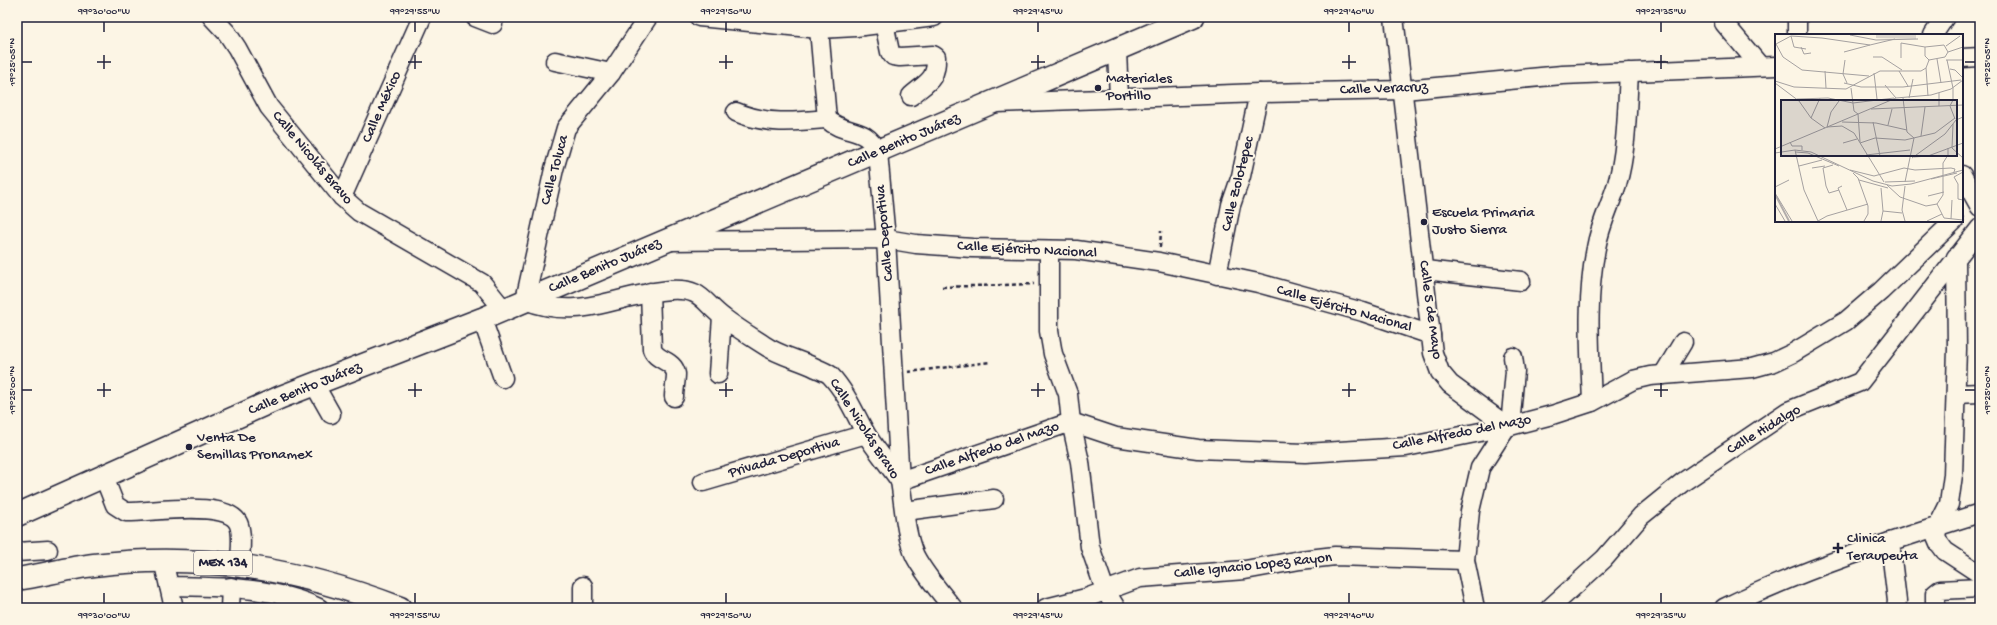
<svg xmlns="http://www.w3.org/2000/svg" width="1997" height="625" viewBox="0 0 1997 625" font-family="'Gochi Hand',sans-serif">
<style>
.lines{fill:none;stroke-linecap:round;stroke-linejoin:round}
.minor-casing{stroke:#22223b;stroke-width:21}
.major-casing{stroke:#22223b;stroke-width:25}
.path{stroke:#22223b;stroke-width:2.5;stroke-dasharray:4 3;stroke-linecap:butt}
.minor{stroke:#fcf5e5;stroke-width:18}
.major{stroke:#fcf5e5;stroke-width:22}
.ticks{fill:none;stroke:#22223b;stroke-width:1.5}
.poi-dot{fill:#22223b;stroke:#fcf5e5;stroke-width:1.5}
.labels{text-anchor:middle;dominant-baseline:central;stroke-width:4;stroke-linejoin:round;paint-order:stroke}
.shield{fill:#fcf5e5;stroke:#63616e;stroke-width:1}
.shield-label{font-size:14px;font-weight:bold;fill:#22223b}
.poi-label{font-size:15px;fill:#22223b;stroke:#fcf5e5;text-anchor:start}
.street-label{font-size:15px;fill:#22223b;stroke:#fcf5e5}
.inset-river{fill:none;stroke:#b2adab;stroke-width:2}
.inset-road{fill:none;stroke:#a5a1a1;stroke-width:1}
.view{fill:#22223b;fill-opacity:0.15;stroke:#22223b;stroke-width:2}
.inset-edge{fill:none;stroke:#22223b;stroke-width:2}
.neatline{fill:none;stroke:#22223b;stroke-width:1.5}
.ticks-label{font-size:10px;text-anchor:middle;fill:#22223b}
</style>
<rect width="100%" height="100%" fill="#fcf5e5"/>
<filter id="ink" filterUnits="userSpaceOnUse"><feTurbulence type="fractalNoise" baseFrequency=".025" numOctaves="2"/><feDisplacementMap in="SourceGraphic" scale="8" xChannelSelector="R" yChannelSelector="G"/><feConvolveMatrix kernelMatrix="1 2 1 2 8 2 1 2 1" color-interpolation-filters="sRGB"/></filter>
<g filter="url(#ink)">
<g class="lines">
<defs>
<g id="minor">
<polyline points="212,17 227,33 237,48 269,107 342,197 359,212 482,283 503,309"/>
<polyline points="475,17 493,24"/>
<path d="M648 17 611 73 566 128 554 169 525 300C581 322 617 294 670 290 703 288 702 302 724 318 737 328 750 336 764 345 778 355 800 360 816 368 821 370 826 372 830 375 846 392 855 414 866 434 876 450 889 465 900 481"/>
<polyline points="699,17 819,29 856,27 934,17"/>
<path d="M814 17 819 29 827 119C845 136 865 125 878 152L886 239 900 481C904 505 905 534 915 556 925 575 940 592 953 608"/>
<polyline points="1394,17 1433,353 1440,372 1450,384 1507,426 1480,468 1470,511 1465,560 1475,608"/>
<polyline points="1797,17 1797,35"/>
<path d="M884 23 890 52 893 56 900 57 933 55 936 57C937 80 927 82 911 96"/>
<polyline points="1724,23 1760,66"/>
<polyline points="1933,35 1945,17"/>
<polyline points="1117,51 1119,98"/>
<polyline points="1962,58 1980,57"/>
<polyline points="555,61 611,73"/>
<polyline points="997,103 1259,93 1404,90 1562,75 1776,66"/>
<path d="M736 112C766 125 795 122 827 119"/>
<polyline points="1962,175 1980,207"/>
<polyline points="342,197 422,17"/>
<polyline points="670,241 886,239 916,244 972,248 1076,250 1159,262 1258,283 1363,312 1431,335"/>
<polyline points="1049,250 1049,331 1053,354 1068,394 1071,422 1080,462 1090,547 1105,590 1116,608"/>
<polyline points="1956,257 1957,349 1953,475 1949,504 1938,526 1936,536 1939,543 1945,551 1980,574"/>
<polyline points="1425,270 1521,281"/>
<polyline points="1217,275 1231,205 1241,176 1259,93"/>
<path d="M650 292 652 349C656 361 674 360 676 374 676 381 674 390 674 397"/>
<polyline points="482,319 503,378"/>
<polyline points="718,374 722,317"/>
<polyline points="1663,375 1683,342"/>
<polyline points="314,384 331,414"/>
<polyline points="1956,394 1980,393"/>
<path d="M1592 402C1590 352 1586 298 1596 248 1600 225 1610 206 1617 184 1627 151 1627 107 1629 72"/>
<polyline points="1510,426 1515,371 1513,357"/>
<path d="M104 477 115 505 126 512C150 513 230 498 239 525 243 536 240 552 240 564"/>
<polyline points="900,481 1071,422 1116,437 1198,449 1305,453 1406,447 1510,426 1552,415 1592,402 1633,380 1650,376 1752,368 1774,362 1793,353 1846,321 1881,291 1954,221"/>
<polyline points="703,482 866,434"/>
<polyline points="905,511 994,499"/>
<polyline points="1890,542 1897,601 1896,608"/>
<polyline points="17,552 48,550"/>
<polyline points="163,560 174,608"/>
<path d="M169 586C219 587 273 586 319 608"/>
<polyline points="583,586 583,608"/>
<polyline points="230,608 231,587"/>
<polyline points="1046,608 1086,598 1140,578 1245,570 1300,560 1335,556 1465,560"/>
<polyline points="1550,608 1604,559 1641,516 1683,482 1788,411 1860,382 1980,228"/>
<path d="M1724 608C1805 568 1894 540 1980 513"/>
<polyline points="1935,608 1935,594 1940,590 1980,588"/>
</g>
<g id="major">
<polyline points="17,515 281,397 482,319 1193,17"/>
<path d="M17 579C43 575 68 568 94 565 203 552 298 569 400 608"/>
</g>
</defs>
<!-- minor casing -->
<use href="#minor" class="minor-casing"/>
<!-- major casing -->
<use href="#major" class="major-casing"/>
<!-- path -->
<g class="path">
<polyline points="1160,247 1161,231"/>
<polyline points="942,287 1034,284"/>
<polyline points="908,372 990,362"/>
</g>
<!-- minor -->
<use href="#minor" class="minor"/>
<!-- major -->
<use href="#major" class="major"/>
</g>
</g>
<!-- ticks -->
<path class="ticks" d="M104 22V32M415 22V32M726 22V32M1038 22V32M1349 22V32M1661 22V32M104 55V69M415 55V69M726 55V69M1038 55V69M1349 55V69M1661 55V69M22 62H32M97 62H111M408 62H422M719 62H733M1031 62H1045M1342 62H1356M1654 62H1668M1965 62H1975M104 383V397M415 383V397M726 383V397M1038 383V397M1349 383V397M1661 383V397M22 390H32M97 390H111M408 390H422M719 390H733M1031 390H1045M1342 390H1356M1654 390H1668M1965 390H1975M104 593V603M415 593V603M726 593V603M1038 593V603M1349 593V603M1661 593V603"/>
<!-- markers -->
<g class="poi-dot">
<circle cx="1098" cy="88" r="4"/>
<circle cx="1424" cy="222" r="4"/>
<circle cx="189" cy="447" r="4"/>
<path d="M1836 542h4v4h4v4h-4v4h-4v-4h-4v-4h4z"/>
</g>
<g class="labels">
<!-- shield labels -->
<rect class="shield" x="194" y="551" width="58" height="24" rx="3"/>
<g class="shield-label">
<text x="223" y="563">MEX 134</text>
</g>
<!-- poi labels -->
<g class="poi-label">
<text x="1106" y="79">Materiales<tspan x="1106" dy="17">Portillo</tspan></text>
<text x="1432" y="213">Escuela Primaria<tspan x="1432" dy="17">Justo Sierra</tspan></text>
<text x="197" y="438">Venta De<tspan x="197" dy="17">Semillas Pronamex</tspan></text>
<text x="1847" y="539">Clinica<tspan x="1847" dy="17">Teraupeuta</tspan></text>
</g>
<!-- street labels -->
<g class="street-label">
<text transform="translate(1384 89) rotate(-2)">Calle Veracruz</text>
<text transform="translate(382 107) rotate(-66)">Calle México</text>
<text transform="translate(904 141) rotate(-23)">Calle Benito Juárez</text>
<text transform="translate(312 158) rotate(50)">Calle Nicolás Bravo</text>
<text transform="translate(555 170) rotate(-75)">Calle Toluca</text>
<text transform="translate(1238 184) rotate(-76)">Calle Zolotepec</text>
<text transform="translate(885 233) rotate(-95)">Calle Deportiva</text>
<text transform="translate(1027 250) rotate(3)">Calle Ejército Nacional</text>
<text transform="translate(605 266) rotate(-23)">Calle Benito Juárez</text>
<text transform="translate(1344 309) rotate(16)">Calle Ejército Nacional</text>
<text transform="translate(1430 310) rotate(82)">Calle 5 de Mayo</text>
<text transform="translate(305 389) rotate(-22)">Calle Benito Juárez</text>
<text transform="translate(864 429) rotate(57)">Calle Nicolás Bravo</text>
<text transform="translate(1764 430) rotate(-31)">Calle Hidalgo</text>
<text transform="translate(1462 433) rotate(-11)">Calle Alfredo del Mazo</text>
<text transform="translate(992 449) rotate(-19)">Calle Alfredo del Mazo</text>
<text transform="translate(784 458) rotate(-16)">Privada Deportiva</text>
<text transform="translate(1253 566) rotate(-6)">Calle Ignacio Lopez Rayon</text>
</g>
</g>
<!-- overview -->
<g transform="translate(1775 34)">
<rect width="188" height="188" fill="#fcf5e5"/>
<path d="M101 1H141V5L101 4Z" fill="#dcd6cc"/>
<path class="inset-river" d="M1 162 14 187"/>
<path class="inset-road" d="M75 1 101 6 143 5M16 2 19 13 31 15M171 12 185 2M26 13 29 20 36 19M69 18 95 11M98 23H107L127 36M126 24V9L150 13M162 25 166 49M70 26 68 40 72 49M154 26 150 22V13L169 11 173 18M154 26 170 23 173 18 188 13M171 26H188M172 26 178 54V66L175 72 180 85M151 34 153 62M175 35 180 36 188 44M50 37 51 54M124 37 133 52M99 39 102 65M94 42 27 36 8 23 1 10 16 2 47 4 95 11 120 5M0 47 19 53 71 55 105 37H146L151 34 154 26M0 49 24 67 36 84 50 94M69 49 86 53H128L186 46M110 51 121 64M76 54 79 77 83 80 85 108M164 59V72M128 64 132 98 139 104 130 148M134 64 138 45M22 65 53 64 78 69 119 64M64 67 56 78 52 93 67 92 79 99 109 148M96 75 188 71M36 84 45 64M67 88 101 89 132 96M98 88 105 122M178 90 177 114 188 124M113 91 117 75M146 102 150 73M15 108 17 112H27V116M68 109 82 105M85 109 100 104 130 106 160 99 180 84M0 115 121 64 156 61 176 55 188 46M20 116 29 156 43 187 52 182 93 170M21 118 33 119 64 132M0 119 20 116 36 118 98 147 117 152 136 150 188 136M91 121 135 116M139 123 153 122 188 109M137 124 170 100 181 86 188 83M58 131 48 134 51 152 54 159 64 156M24 132 47 126M37 134 50 132M75 136 99 142 129 134 140 136 176 134 180 135 179 138M188 138 179 143 183 150V165L188 166M78 139 83 144 93 172V180L89 187M156 145 182 139M84 146 113 154M110 148 140 147M112 151 125 163 151 172 162 170M67 152 63 154 72 176M0 153 14 146M0 159 17 187M153 162 169 158M0 170 10 187M162 170 168 161V129L173 121V114M162 170 169 184 188 186M108 177 127 179M176 185 177 166M106 187 108 177 106 154M130 187 127 176 130 152M152 187 167 180"/>
<path class="view" d="M6 66H182V122H6Z"/>
<rect width="188" height="188" class="inset-edge"/>
</g>
<!-- margin -->
<rect width="1997" height="625" fill="none" stroke="#fcf5e5" stroke-width="44"/>
<rect x="22" y="22" width="1953" height="581" class="neatline"/>
<g class="ticks-label">
<text x="104" y="14">99°30'00"W</text>
<text x="415" y="14">99°29'55"W</text>
<text x="726" y="14">99°29'50"W</text>
<text x="1038" y="14">99°29'45"W</text>
<text x="1349" y="14">99°29'40"W</text>
<text x="1661" y="14">99°29'35"W</text>
<text transform="translate(11 62) rotate(-90)" y="4">19°25'05"N</text>
<text transform="translate(1986 62) rotate(-90)" y="4">19°25'05"N</text>
<text transform="translate(11 390) rotate(-90)" y="4">19°25'00"N</text>
<text transform="translate(1986 390) rotate(-90)" y="4">19°25'00"N</text>
<text x="104" y="618">99°30'00"W</text>
<text x="415" y="618">99°29'55"W</text>
<text x="726" y="618">99°29'50"W</text>
<text x="1038" y="618">99°29'45"W</text>
<text x="1349" y="618">99°29'40"W</text>
<text x="1661" y="618">99°29'35"W</text>
</g>
</svg>
